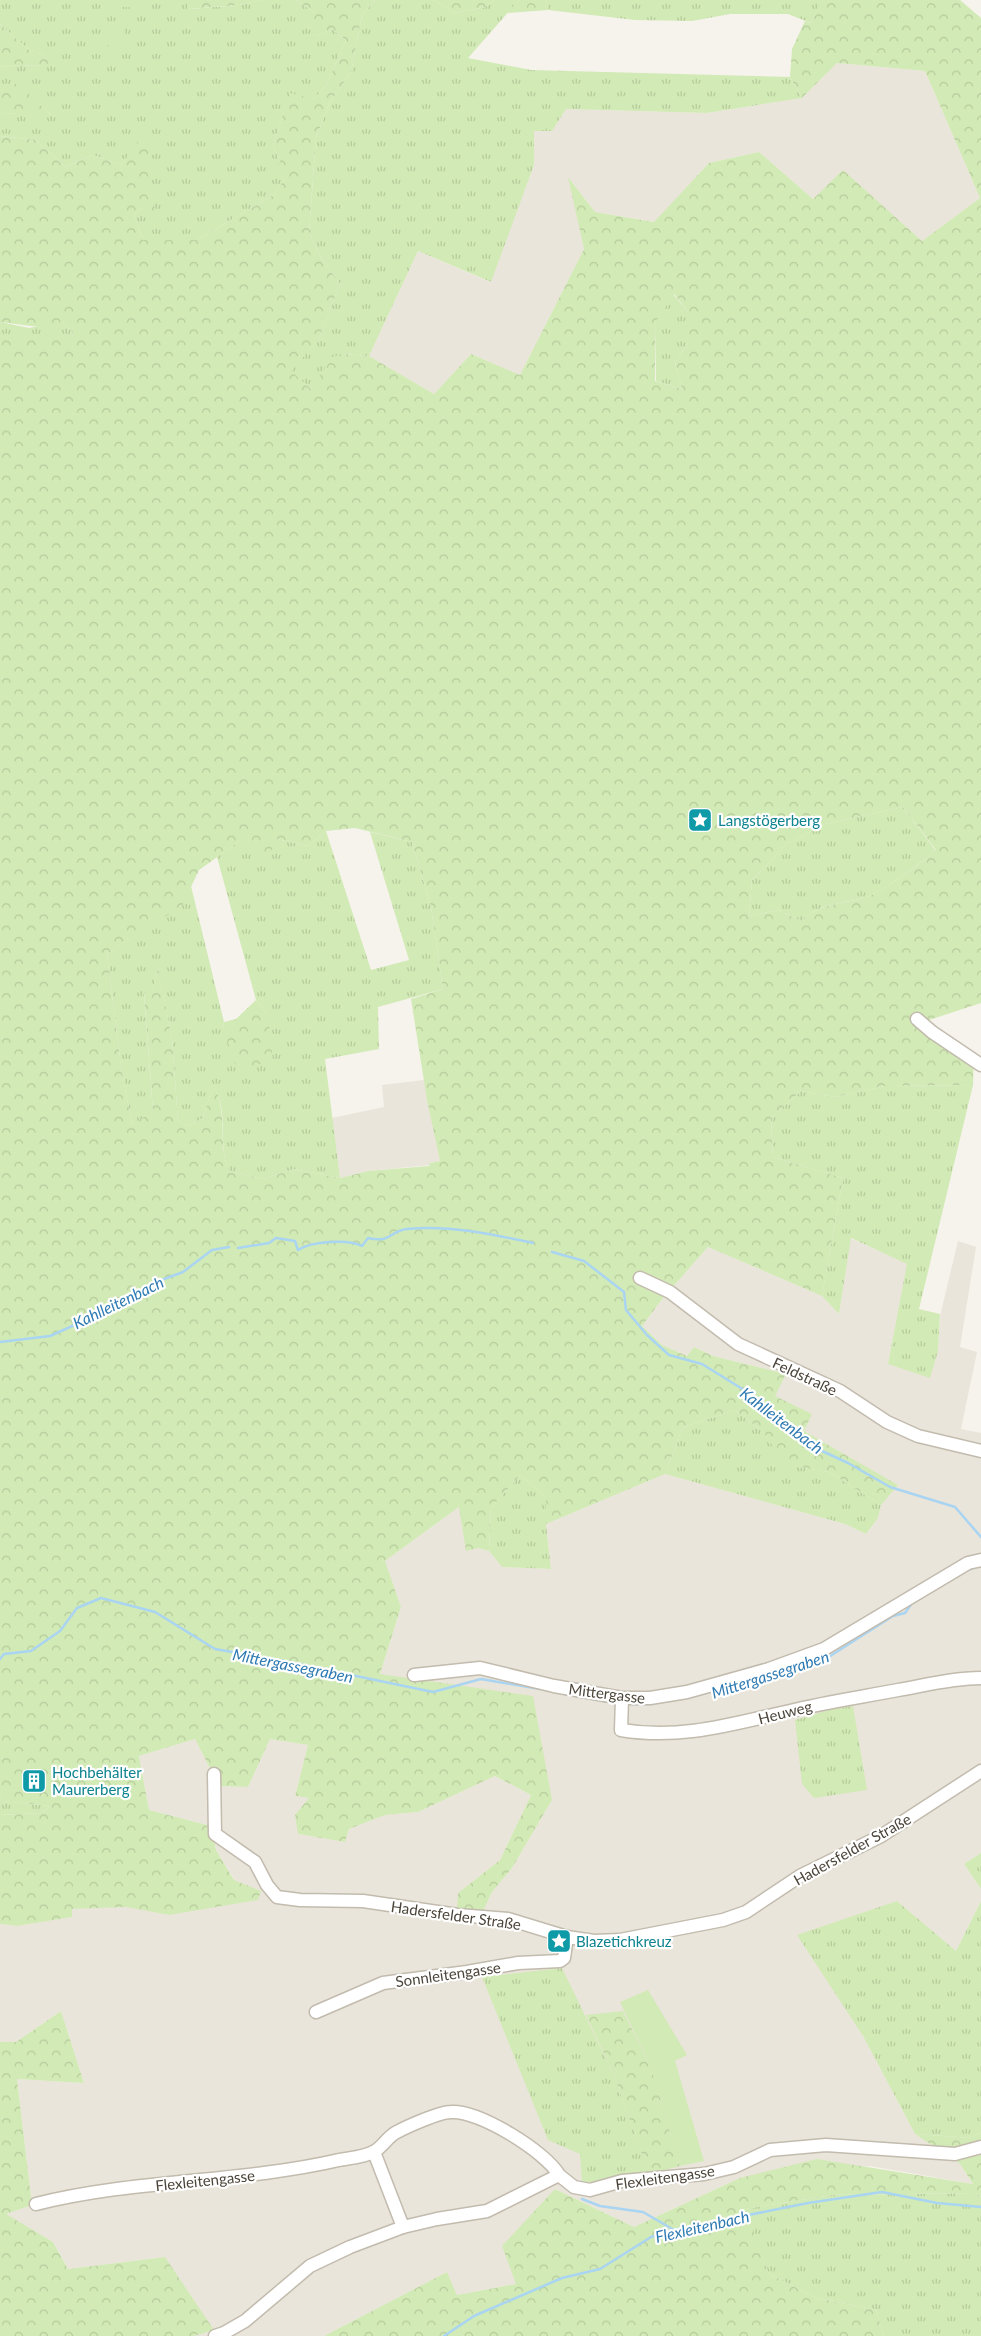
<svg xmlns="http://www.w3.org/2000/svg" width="981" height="2336" viewBox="0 0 981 2336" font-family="Lato,sans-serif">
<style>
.residential{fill:#eae5da}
.grass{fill:url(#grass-tufts)}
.forest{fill:url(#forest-crowns);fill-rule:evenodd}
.green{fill:#d2eab5}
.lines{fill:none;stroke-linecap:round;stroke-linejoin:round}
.stream{stroke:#a9d4f2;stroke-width:2.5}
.minor-casing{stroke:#c2bbae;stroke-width:15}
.minor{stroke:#fff;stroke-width:12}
.labels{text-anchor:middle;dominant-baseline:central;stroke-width:4.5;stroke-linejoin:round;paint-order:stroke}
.culture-label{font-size:15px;fill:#0d838f;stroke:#fff;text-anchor:start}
.street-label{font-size:15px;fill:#4b4439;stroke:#fff}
.water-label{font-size:16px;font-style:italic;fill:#2e7ab2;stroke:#fff}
</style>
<defs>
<pattern id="grass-tufts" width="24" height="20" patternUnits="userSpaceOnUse" patternTransform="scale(1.25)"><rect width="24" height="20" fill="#d2eab5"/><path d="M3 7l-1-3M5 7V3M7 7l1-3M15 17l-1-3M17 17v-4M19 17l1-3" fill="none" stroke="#b6ca9c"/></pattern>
<pattern id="forest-crowns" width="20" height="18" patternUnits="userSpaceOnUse" patternTransform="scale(1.25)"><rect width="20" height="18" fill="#d2eab5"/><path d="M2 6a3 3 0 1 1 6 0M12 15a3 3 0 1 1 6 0" fill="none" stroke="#b6ca9c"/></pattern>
</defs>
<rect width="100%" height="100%" fill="#f6f3ec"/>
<!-- residential -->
<g class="residential">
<polygon points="837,63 925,71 980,198 922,241 843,171 813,199 759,152 709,163 655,222 595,212 569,178 584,249 520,375 471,354 434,394 369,356 418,251 490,282 534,165 534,131 552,131 566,109 707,113 802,98"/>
<polygon points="424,1080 440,1161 430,1163 430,1165 368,1171 340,1178 332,1118 384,1107 382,1085"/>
<polygon points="850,1238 908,1264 888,1364 938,1351 940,1316 958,1241 976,1247 960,1347 977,1352 961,1429 981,1433 981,1853 964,1864 981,1889 981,1901 956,1951 897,1901 863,2036 915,2134 960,2164 973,2184 870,2166 740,2178 634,2227 555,2189 516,2284 457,2295 447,2272 324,2336 194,2336 213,2330 165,2257 68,2269 53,2242 5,2214 32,2205 17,2079 84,2083 61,2011 16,2042 0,2042 0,1924 17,1926 71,1917 71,1909 126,1906 169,1915 260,1891 235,1881 216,1850 211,1826 149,1810 139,1756 195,1739 219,1786 248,1787 270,1739 308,1745 295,1796 310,1798 298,1834 345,1842 349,1829 385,1815 418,1812 495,1776 531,1795 500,1860 458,1893 483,1910 492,1892 512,1868 552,1800 380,1674 401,1607 385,1561 459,1507 478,1548 489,1551 502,1567 551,1569 546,1524 665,1474 845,1524 866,1534 878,1518 881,1505 897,1485 804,1431 811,1414 774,1396 786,1374 713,1356 694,1347 687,1356 662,1345 642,1326 663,1298 708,1247 822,1296 839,1314"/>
</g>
<!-- grass -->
<g class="grass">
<polygon points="0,0 188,0 189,9 239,5 261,0 296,0 314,12 316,36 332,29 346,40 326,86 314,99 290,94 273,145 280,162 284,179 275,194 197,240 143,240 134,215 143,207 146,194 141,140 121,165 93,155 65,167 36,140 0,136 0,113 51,115 18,85 0,84 0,67 21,65 43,66 45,55 30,51 0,24"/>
<polygon points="375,0 434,0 455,13 485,7 494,0 519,0 468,58 531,70 790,77 802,98 707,113 566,109 552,131 534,131 534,165 491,282 418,251 369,356 342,354 311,389 290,371 319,339 340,284 320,256 309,232 316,138 329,104 351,72 362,15"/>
<polygon points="546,0 822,0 822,1 811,23 788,14 730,14 692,21 635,20 548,10"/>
<polygon points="673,294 689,313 689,341 675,363 682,389 656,381 655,323"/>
<polygon points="0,322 29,328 61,322 72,331 73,337 0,337"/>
<path d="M903 807 936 851C920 863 887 889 869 896 842 905 823 901 802 921L778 910 749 916 752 880 787 844 825 824Z"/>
<path d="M326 831 371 970 409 960 370 832 412 842 431 907 443 989 378 1007 379 1049 325 1059 340 1178 294 1169 263 1179 229 1171C217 1144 230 1111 213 1086L203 1118 187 1126 178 1120 172 1039 158 968 154 987 144 994 153 1112 132 1125 121 1067 107 954 181 906 191 886 224 1022 223 1029 268 1015 256 1000 217 857 241 840 277 839 308 846Z"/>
<polygon points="973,1085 919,1309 940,1314 938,1351 930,1378 888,1364 907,1264 851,1238 839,1314 822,1296 843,1178 773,1157 771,1118 801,1091 835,1097 885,1086"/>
<polygon points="735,1410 763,1432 787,1465 829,1472 881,1505 878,1518 866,1534 845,1524 665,1474 683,1427"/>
<polygon points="520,1475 546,1497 546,1524 551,1569 502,1567 489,1551 491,1508"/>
<polygon points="853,1706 867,1790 814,1798 802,1784 795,1720 832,1709"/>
<polygon points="0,1795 2,1801 50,1806 42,1813 0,1815"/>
<polygon points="981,1853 981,1889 964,1864"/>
<polygon points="897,1901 956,1951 981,1901 981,2132 972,2138 915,2134 863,2036 797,1935"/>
<polygon points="562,1968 614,2075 649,2174 582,2183 580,2154 548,2140 482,1977"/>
<polygon points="975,2193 981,2197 981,2336 884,2336 876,2310 817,2298 769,2274 744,2209 832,2195"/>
</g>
<!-- forest -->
<g class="forest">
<polygon points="188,0 261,0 239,5 188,9"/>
<path d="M296 0H375L362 15 351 72 329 104 316 138 309 232 320 256 340 284 319 339 291 371 311 389 332 357 342 354 369 356 434 394 471 354 520 375 584 249 568 177 595 212 654 222 709 163 759 152 813 199 843 170 922 241 980 198 925 71 837 63 802 98 790 77 792 49 805 21 811 23 822 0H960L981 18V1003L926 1021 974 1057 973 1085 885 1086 835 1097 801 1091 771 1118 773 1157 843 1178 822 1296 708 1247 663 1298 642 1326 662 1345 687 1356 694 1347 713 1356 786 1374 775 1396 812 1414 804 1431 898 1485 881 1505 829 1472 786 1465 763 1432 735 1410 683 1427 665 1474 546 1524V1497L520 1475 491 1508 489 1551 478 1548 466 1551 459 1507 385 1561 401 1607 380 1674 533 1696 552 1800 512 1868 492 1892 483 1911 457 1908 458 1893 500 1860 531 1795 495 1776 418 1812 385 1815 349 1829 345 1842 298 1834 295 1815 309 1798 295 1796 308 1745 270 1739 248 1787 219 1786 195 1739 139 1756 149 1810 211 1826 216 1850 234 1880 261 1891 258 1900 169 1915 126 1907 72 1909V1917L17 1926 0 1924V1815L42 1813 50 1806 2 1801 0 1795V337L73 336 72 331 61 322 55 329 0 322V136L36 140 65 167 93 155 121 165 141 139 152 148 146 194 157 211 153 218 143 207 134 215 143 240H197L275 194 284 179 274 169 280 162 273 145 290 93 314 99 326 86 346 40 332 29 316 36 312 34 314 12ZM674 294 689 313V341L675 363 682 389 655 381V323ZM903 807 936 850C923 862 885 890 869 896 843 905 823 901 802 921L778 910 749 916 752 880 787 844 825 824ZM355 828 412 842 431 907 443 989 411 999 427 1100 440 1161 430 1163 429 1166 368 1171 340 1178 294 1169 263 1179 229 1171C217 1144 229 1111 213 1085L203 1118 187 1126 178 1120 172 1039 158 967 154 987 144 993 153 1111 132 1125 121 1067 107 954 182 906 199 870 241 840 269 856 277 839 308 846 326 831Z"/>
<polygon points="434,0 494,0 485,7 455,13"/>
<polygon points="519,0 546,0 548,10 507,13"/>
<polygon points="0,24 30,51 45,55 55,60 43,66 21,65 0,67"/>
<polygon points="0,84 18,84 52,116 0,113"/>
<polygon points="256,1000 268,1015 273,1062 266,1065 259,1064 245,1072 235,1064 223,1029 224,1022 236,1019"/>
<polygon points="61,2011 84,2083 17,2079 32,2205 6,2214 53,2242 68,2269 165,2257 214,2330 194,2336 0,2336 0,2042 16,2042"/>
<polygon points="623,2011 652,2070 680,2166 649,2174 614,2075 586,2015"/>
<polygon points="981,2132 981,2197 975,2193 832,2195 745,2209 769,2274 817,2298 876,2310 884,2336 324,2336 447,2272 457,2295 516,2284 502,2246 555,2189 634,2227 740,2178 817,2159 973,2184 960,2164 915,2134 972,2138"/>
</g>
<!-- green -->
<g class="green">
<polygon points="103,0 143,0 143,8 103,6"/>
<circle cx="114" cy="36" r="11"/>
<polygon points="648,1990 687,2055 675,2061 704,2161 680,2166 652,2070 620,2002"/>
</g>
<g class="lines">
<!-- stream -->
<g class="stream">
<path d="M238 1248 269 1243 276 1238 295 1241 298 1250C312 1241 348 1239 362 1246L368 1238C393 1243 389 1231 407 1229 450 1225 491 1234 533 1243"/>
<polyline points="552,1252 584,1261 624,1292 626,1310 647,1335 669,1355 702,1364 757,1398 809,1445 848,1463 890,1487 955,1507 981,1537"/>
<polyline points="0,1342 50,1336 79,1323 102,1308 152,1289 159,1281 183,1272 212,1250 229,1247"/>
<polyline points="965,1571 976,1567"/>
<polyline points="0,1659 4,1654 31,1651 60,1631 77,1608 101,1598 155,1612 215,1649 284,1661 433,1692 481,1679 540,1689"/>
<polyline points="786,1669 827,1658 893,1616 905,1613 912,1603"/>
<polyline points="564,1694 615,1703"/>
<polyline points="691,1697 757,1679"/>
<polyline points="632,1704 651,1704"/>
<polyline points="582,2199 600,2206 643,2212 674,2230"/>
<polyline points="444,2336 474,2316 562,2278 600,2269 651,2237 674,2230 808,2203 882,2192 937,2203 981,2207"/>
</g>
<defs>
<g id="minor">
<polyline points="917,1019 932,1032 981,1065"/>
<polyline points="640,1278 670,1292 738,1344 840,1391 887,1422 918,1436 981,1451"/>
<polyline points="414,1675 480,1668 554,1686 622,1698 650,1698 687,1692 769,1669 824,1649 968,1563 981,1560"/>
<path d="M622 1698 621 1730C681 1740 732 1724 790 1711 826 1702 862 1697 898 1690 926 1685 953 1678 981 1678"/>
<polyline points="214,1774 215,1834 255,1862 267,1885 277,1897 300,1900 363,1901 458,1915 508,1919 567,1937 594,1941 620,1940 723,1920 746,1912 800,1876 881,1836 981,1771"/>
<polyline points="316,2012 383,1983 467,1972 518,1963 560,1961 564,1958 567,1937"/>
<polyline points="374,2152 403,2227"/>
<path d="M36 2204C135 2179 239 2183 339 2160 349 2158 366 2157 375 2151 383 2146 387 2138 395 2133 406 2127 439 2112 451 2112 479 2110 546 2152 559 2175"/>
<polyline points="215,2336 224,2333 245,2321 310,2266 350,2247 403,2227 437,2219 487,2211 559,2175 574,2187 590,2190 622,2181 704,2174 734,2167 770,2150 826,2145 955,2154 981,2147"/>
</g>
</defs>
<!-- minor casing -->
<use href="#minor" class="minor-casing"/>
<!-- minor -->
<use href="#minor" class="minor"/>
</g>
<!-- icons -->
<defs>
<symbol id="sight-square" viewBox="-11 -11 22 22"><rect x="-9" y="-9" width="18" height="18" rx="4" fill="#0f9aa8" stroke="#fff"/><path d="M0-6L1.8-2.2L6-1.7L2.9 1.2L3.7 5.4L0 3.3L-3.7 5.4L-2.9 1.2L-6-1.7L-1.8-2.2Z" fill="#fff"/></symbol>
<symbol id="building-square" viewBox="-11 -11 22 22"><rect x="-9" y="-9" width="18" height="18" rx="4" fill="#0f9aa8" stroke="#fff"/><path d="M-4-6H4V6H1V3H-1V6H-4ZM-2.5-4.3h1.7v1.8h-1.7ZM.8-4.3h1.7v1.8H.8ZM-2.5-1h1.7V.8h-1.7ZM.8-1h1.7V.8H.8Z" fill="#fff"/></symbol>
</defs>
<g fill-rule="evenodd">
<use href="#sight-square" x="686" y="806" width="28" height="28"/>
<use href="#building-square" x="20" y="1767" width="28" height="28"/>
<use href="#sight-square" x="545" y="1927" width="28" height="28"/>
</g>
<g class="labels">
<!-- culture labels -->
<g class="culture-label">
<text x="718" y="820">Langstögerberg</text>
<text x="52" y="1772">Hochbehälter<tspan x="52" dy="17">Maurerberg</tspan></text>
<text x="576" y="1941">Blazetichkreuz</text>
</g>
<!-- street labels -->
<g class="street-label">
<text transform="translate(805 1376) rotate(25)">Feldstraße</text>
<text transform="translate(607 1693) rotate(7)">Mittergasse</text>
<text transform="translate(785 1712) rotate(-14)">Heuweg</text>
<text transform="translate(852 1849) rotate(-29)">Hadersfelder Straße</text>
<text transform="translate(456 1915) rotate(8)">Hadersfelder Straße</text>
<text transform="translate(448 1974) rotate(-8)">Sonnleitengasse</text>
<text transform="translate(665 2177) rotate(-8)">Flexleitengasse</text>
<text transform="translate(205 2180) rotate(-6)">Flexleitengasse</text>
</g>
<!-- water labels -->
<g class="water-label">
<text transform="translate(118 1302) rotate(-26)">Kahlleitenbach</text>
<text transform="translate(782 1420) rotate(37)">Kahlleitenbach</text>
<text transform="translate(293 1665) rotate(11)">Mittergassegraben</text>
<text transform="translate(770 1674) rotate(-18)">Mittergassegraben</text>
<text transform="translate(702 2226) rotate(-13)">Flexleitenbach</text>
</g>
</g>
</svg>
